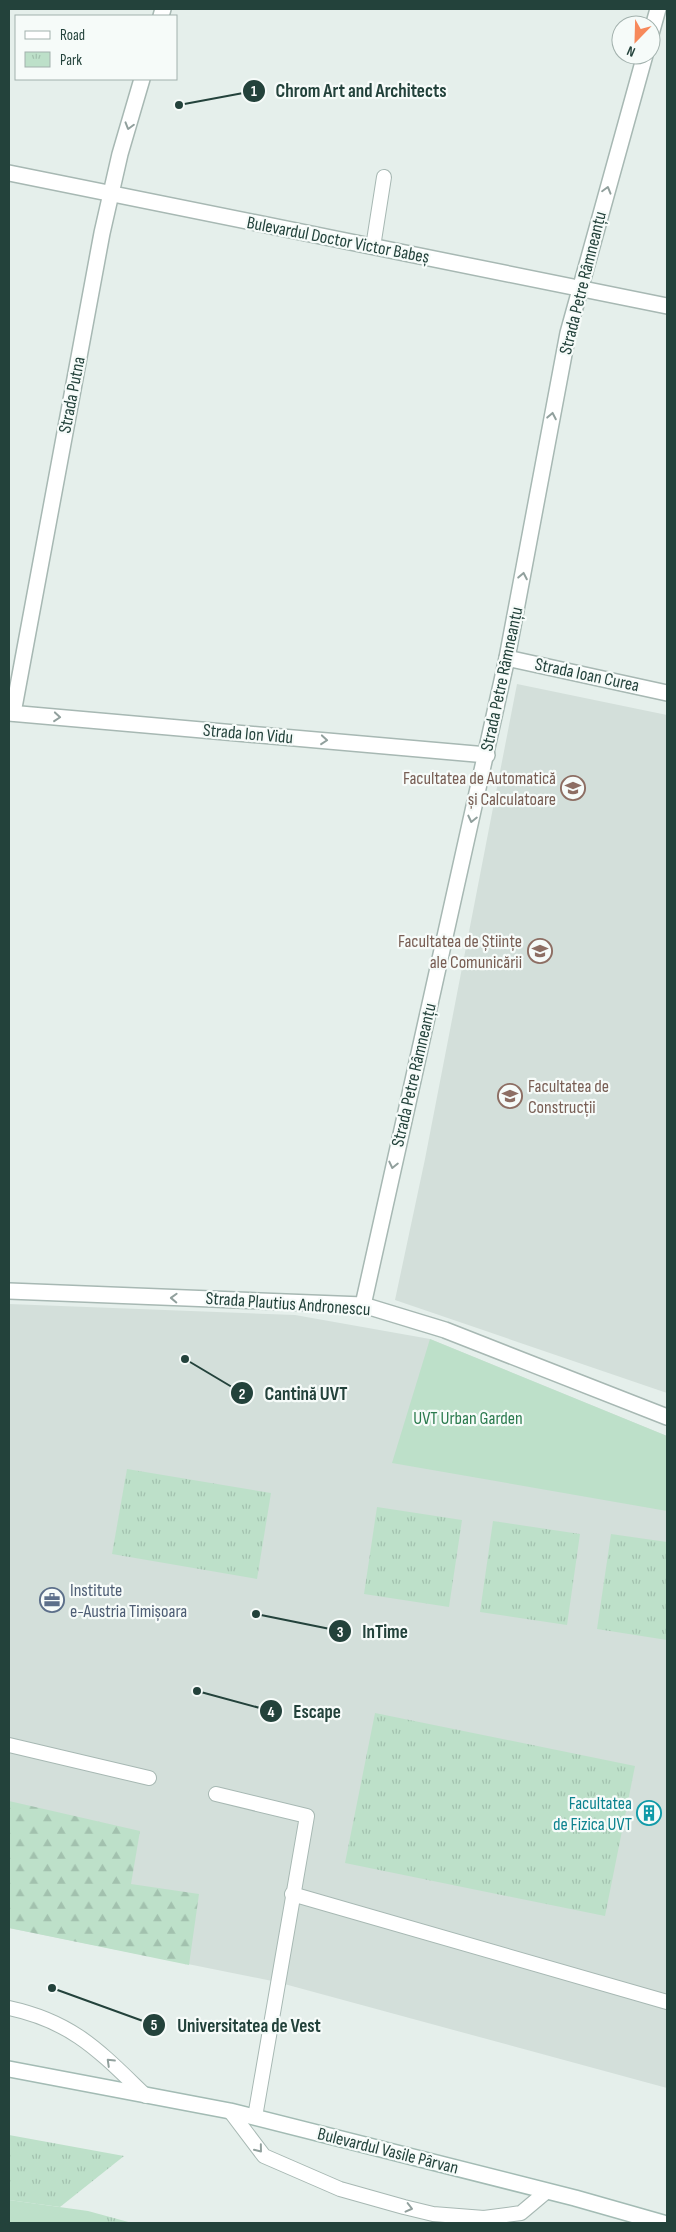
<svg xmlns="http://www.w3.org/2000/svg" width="676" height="2232" viewBox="0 0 676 2232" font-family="'Sofia Sans Condensed',sans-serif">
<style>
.built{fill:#d3dfda}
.green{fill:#bde0c9}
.forest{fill:url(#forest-firs)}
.park{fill:url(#park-tufts)}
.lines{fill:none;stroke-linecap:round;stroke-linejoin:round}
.service-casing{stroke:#a7b8b3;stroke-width:16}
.minor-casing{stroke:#a7b8b3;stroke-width:18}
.tertiary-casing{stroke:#a7b8b3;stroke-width:18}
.secondary-casing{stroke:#a3bbb4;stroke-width:18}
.service{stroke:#fff;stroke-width:14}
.minor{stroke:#fff;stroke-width:15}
.tertiary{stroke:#fff;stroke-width:15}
.secondary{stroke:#fff;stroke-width:15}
.oneway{stroke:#91a09d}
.labels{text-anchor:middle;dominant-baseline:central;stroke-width:4.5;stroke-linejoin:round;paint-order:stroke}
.street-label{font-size:18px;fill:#23423b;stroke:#f6fbf9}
.education-label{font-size:18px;fill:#785e54;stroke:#f6fbf9;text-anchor:end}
.park-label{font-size:18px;fill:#2b7b4e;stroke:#f6fbf9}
.service-label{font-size:18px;fill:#4e5e75;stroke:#f6fbf9;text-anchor:start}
.culture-label{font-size:18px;fill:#0d838f;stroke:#f6fbf9;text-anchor:end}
.leader{fill:none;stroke:#23423b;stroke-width:2}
.callout-dot{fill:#23423b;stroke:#f6fbf9;stroke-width:2}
.mark-label{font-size:15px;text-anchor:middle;font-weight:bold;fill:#fff}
.callout-label{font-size:19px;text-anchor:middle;font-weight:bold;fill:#23423b;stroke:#f6fbf9;stroke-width:4.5;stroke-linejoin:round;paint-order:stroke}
</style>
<defs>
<pattern id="forest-firs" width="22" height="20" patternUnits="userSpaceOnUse" patternTransform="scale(1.25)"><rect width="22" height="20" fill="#bde0c9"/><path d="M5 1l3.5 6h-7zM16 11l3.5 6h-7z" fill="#a2c1ae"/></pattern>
<pattern id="park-tufts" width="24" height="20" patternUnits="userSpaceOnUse" patternTransform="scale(1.25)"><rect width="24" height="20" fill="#bde0c9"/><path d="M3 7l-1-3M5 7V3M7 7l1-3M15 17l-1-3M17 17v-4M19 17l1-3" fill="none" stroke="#a2c1ae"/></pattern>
</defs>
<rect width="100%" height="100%" fill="#e5efeb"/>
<!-- built -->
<g class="built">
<polygon points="517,684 667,715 667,1393 395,1300 425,1159"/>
<polygon points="9,1304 295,1315 430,1339 667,1436 667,2088 277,1982 9,1928"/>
</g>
<!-- green -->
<g class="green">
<polygon points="430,1339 667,1436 667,1511 392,1463"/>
<polygon points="9,2200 88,2211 88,2223 9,2223"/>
</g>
<!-- forest -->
<polygon class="forest" points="9,1801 140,1831 131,1884 199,1894 189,1965 9,1928"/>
<!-- park -->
<g class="park">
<polygon points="127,1469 271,1493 257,1579 112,1554"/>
<polygon points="377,1507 462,1520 449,1607 364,1594"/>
<polygon points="493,1521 580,1534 567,1625 480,1612"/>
<polygon points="611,1534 667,1542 667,1640 597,1629"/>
<polygon points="375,1713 635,1766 605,1916 345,1863"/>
<polygon points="9,2135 124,2156 60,2207 9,2200"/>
<polygon points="88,2211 132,2223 88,2223"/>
</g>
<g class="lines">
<defs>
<g id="service">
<polyline points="373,247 384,177"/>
<polyline points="9,1745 149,1778"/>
<polyline points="216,1794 307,1816 255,2117"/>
<polyline points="292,1894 667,2002"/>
<path d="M9 2008C74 2022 100 2052 146 2096"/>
<polyline points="230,2111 264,2156 340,2189 404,2207 433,2214 484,2218 521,2213 546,2192"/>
</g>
<g id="minor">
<polyline points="161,16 163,9"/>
<polyline points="651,34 658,9"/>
<polyline points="507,658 667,693"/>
<polyline points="9,713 487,755"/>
<polyline points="13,713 102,233 120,154 142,79"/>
<polyline points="9,1291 363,1305 445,1330 667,1417"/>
<polyline points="363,1305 507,658 568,333 645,55"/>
</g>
<polyline id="tertiary" points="9,173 667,306"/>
<polyline id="secondary" points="9,2069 230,2111 575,2198 663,2223"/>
</defs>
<!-- service casing -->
<use href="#service" class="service-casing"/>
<!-- minor casing -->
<use href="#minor" class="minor-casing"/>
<!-- tertiary casing -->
<use href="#tertiary" class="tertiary-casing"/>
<!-- secondary casing -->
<use href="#secondary" class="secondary-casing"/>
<!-- service -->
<use href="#service" class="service"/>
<!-- minor -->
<use href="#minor" class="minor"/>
<!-- tertiary -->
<use href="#tertiary" class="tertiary"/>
<!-- secondary -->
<use href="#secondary" class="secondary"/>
</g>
<!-- one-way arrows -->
<defs><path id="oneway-chevron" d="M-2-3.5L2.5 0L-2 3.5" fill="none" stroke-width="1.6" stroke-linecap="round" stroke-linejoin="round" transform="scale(1.25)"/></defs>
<g class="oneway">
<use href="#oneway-chevron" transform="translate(129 126) rotate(106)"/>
<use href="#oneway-chevron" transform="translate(607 190) rotate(-74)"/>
<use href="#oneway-chevron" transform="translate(552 416) rotate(-79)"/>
<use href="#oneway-chevron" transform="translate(523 576) rotate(-79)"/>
<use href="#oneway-chevron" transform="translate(57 717) rotate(5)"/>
<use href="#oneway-chevron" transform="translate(324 740) rotate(5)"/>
<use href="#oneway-chevron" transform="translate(472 819) rotate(103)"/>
<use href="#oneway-chevron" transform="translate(393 1165) rotate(103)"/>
<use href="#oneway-chevron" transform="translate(174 1298) rotate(-178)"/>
<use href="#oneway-chevron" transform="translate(110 2062) rotate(-136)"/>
<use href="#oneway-chevron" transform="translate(259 2149) rotate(51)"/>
<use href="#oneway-chevron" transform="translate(409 2208) rotate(14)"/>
</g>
<!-- icons -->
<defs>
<symbol id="university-ring" viewBox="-11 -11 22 22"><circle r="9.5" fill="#f6fbf9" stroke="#8d6e63" stroke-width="1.5"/><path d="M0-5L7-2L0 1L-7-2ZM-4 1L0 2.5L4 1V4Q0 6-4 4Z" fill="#8d6e63"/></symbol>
<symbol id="office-ring" viewBox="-11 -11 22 22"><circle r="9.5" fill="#f6fbf9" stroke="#5c6f8a" stroke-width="1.5"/><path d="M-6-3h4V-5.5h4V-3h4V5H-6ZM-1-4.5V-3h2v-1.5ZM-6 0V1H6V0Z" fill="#5c6f8a"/></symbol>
<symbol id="building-ring" viewBox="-11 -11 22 22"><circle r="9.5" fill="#f6fbf9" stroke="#0f9aa8" stroke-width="1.5"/><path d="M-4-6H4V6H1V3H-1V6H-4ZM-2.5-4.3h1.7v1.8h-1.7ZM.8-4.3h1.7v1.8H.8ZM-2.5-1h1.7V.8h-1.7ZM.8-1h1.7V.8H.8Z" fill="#0f9aa8"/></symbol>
</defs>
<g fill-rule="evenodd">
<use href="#university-ring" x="559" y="774" width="28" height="28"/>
<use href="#university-ring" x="526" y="937" width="28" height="28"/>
<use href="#university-ring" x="496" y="1082" width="28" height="28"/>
<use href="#office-ring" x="38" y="1586" width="28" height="28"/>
<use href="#building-ring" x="635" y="1799" width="28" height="28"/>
</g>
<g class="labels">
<!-- street labels -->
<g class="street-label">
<text transform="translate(338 240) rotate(11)">Bulevardul Doctor Victor Babeș</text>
<text transform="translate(583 283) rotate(-76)">Strada Petre Râmneanțu</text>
<text transform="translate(72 395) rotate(-79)">Strada Putna</text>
<text transform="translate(587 675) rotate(12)">Strada Ioan Curea</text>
<text transform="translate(502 679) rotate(-78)">Strada Petre Râmneanțu</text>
<text transform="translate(248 734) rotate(5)">Strada Ion Vidu</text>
<text transform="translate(414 1075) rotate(-77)">Strada Petre Râmneanțu</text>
<text transform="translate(288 1304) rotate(4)">Strada Plautius Andronescu</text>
<text transform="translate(388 2151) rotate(14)">Bulevardul Vasile Pârvan</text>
</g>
<!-- education labels -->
<g class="education-label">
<text x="556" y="778">Facultatea de Automatică<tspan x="556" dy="21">și Calculatoare</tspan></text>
<text x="522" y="941">Facultatea de Științe<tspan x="522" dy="21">ale Comunicării</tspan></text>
<text x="528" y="1086" text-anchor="start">Facultatea de<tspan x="528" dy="21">Construcții</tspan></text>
</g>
<!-- park labels -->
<g class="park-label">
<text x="468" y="1418">UVT Urban Garden</text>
</g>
<!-- service labels -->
<g class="service-label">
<text x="70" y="1590">Institute<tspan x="70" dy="21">e-Austria Timișoara</tspan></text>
</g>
<!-- culture labels -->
<g class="culture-label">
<text x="632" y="1803">Facultatea<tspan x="632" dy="21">de Fizica UVT</tspan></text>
</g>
</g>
<!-- callouts -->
<path class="leader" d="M179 105L254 91M185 1359L242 1393M256 1614L340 1631M197 1691L271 1711M52 1988L154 2025"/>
<g class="callout-dot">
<circle cx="179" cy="105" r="5"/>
<circle cx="185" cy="1359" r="5"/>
<circle cx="256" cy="1614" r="5"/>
<circle cx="197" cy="1691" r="5"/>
<circle cx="52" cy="1988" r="5"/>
<circle cx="254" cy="91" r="12"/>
<circle cx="242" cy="1393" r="12"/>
<circle cx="340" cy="1631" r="12"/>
<circle cx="271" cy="1711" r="12"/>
<circle cx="154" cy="2025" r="12"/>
</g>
<g class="mark-label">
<text x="254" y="96">1</text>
<text x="242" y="1399">2</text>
<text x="340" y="1637">3</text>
<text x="271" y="1717">4</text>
<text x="154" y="2030">5</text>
</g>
<g class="callout-label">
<text x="361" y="97">Chrom Art and Architects</text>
<text x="306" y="1400">Cantină UVT</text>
<text x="385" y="1638">InTime</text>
<text x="317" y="1718">Escape</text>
<text x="249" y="2032">Universitatea de Vest</text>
</g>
<!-- border -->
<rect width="676" height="2232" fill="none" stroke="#23423b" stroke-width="20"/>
<!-- legend -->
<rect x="15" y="15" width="162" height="65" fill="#f6fbf9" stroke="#a2b1ad"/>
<rect x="25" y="31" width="25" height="8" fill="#ffffff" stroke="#a2b1ad"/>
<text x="60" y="40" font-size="15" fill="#23423b">Road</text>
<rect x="25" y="52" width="25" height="15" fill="url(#park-tufts)" stroke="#a2b1ad"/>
<text x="60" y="65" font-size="15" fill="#23423b">Park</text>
<!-- north arrow -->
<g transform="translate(636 40) rotate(203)"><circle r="24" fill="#f6fbf9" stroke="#a2b1ad"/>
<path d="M0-4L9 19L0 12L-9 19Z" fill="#f7895b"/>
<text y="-8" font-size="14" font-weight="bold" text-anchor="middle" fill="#23423b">N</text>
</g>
</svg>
